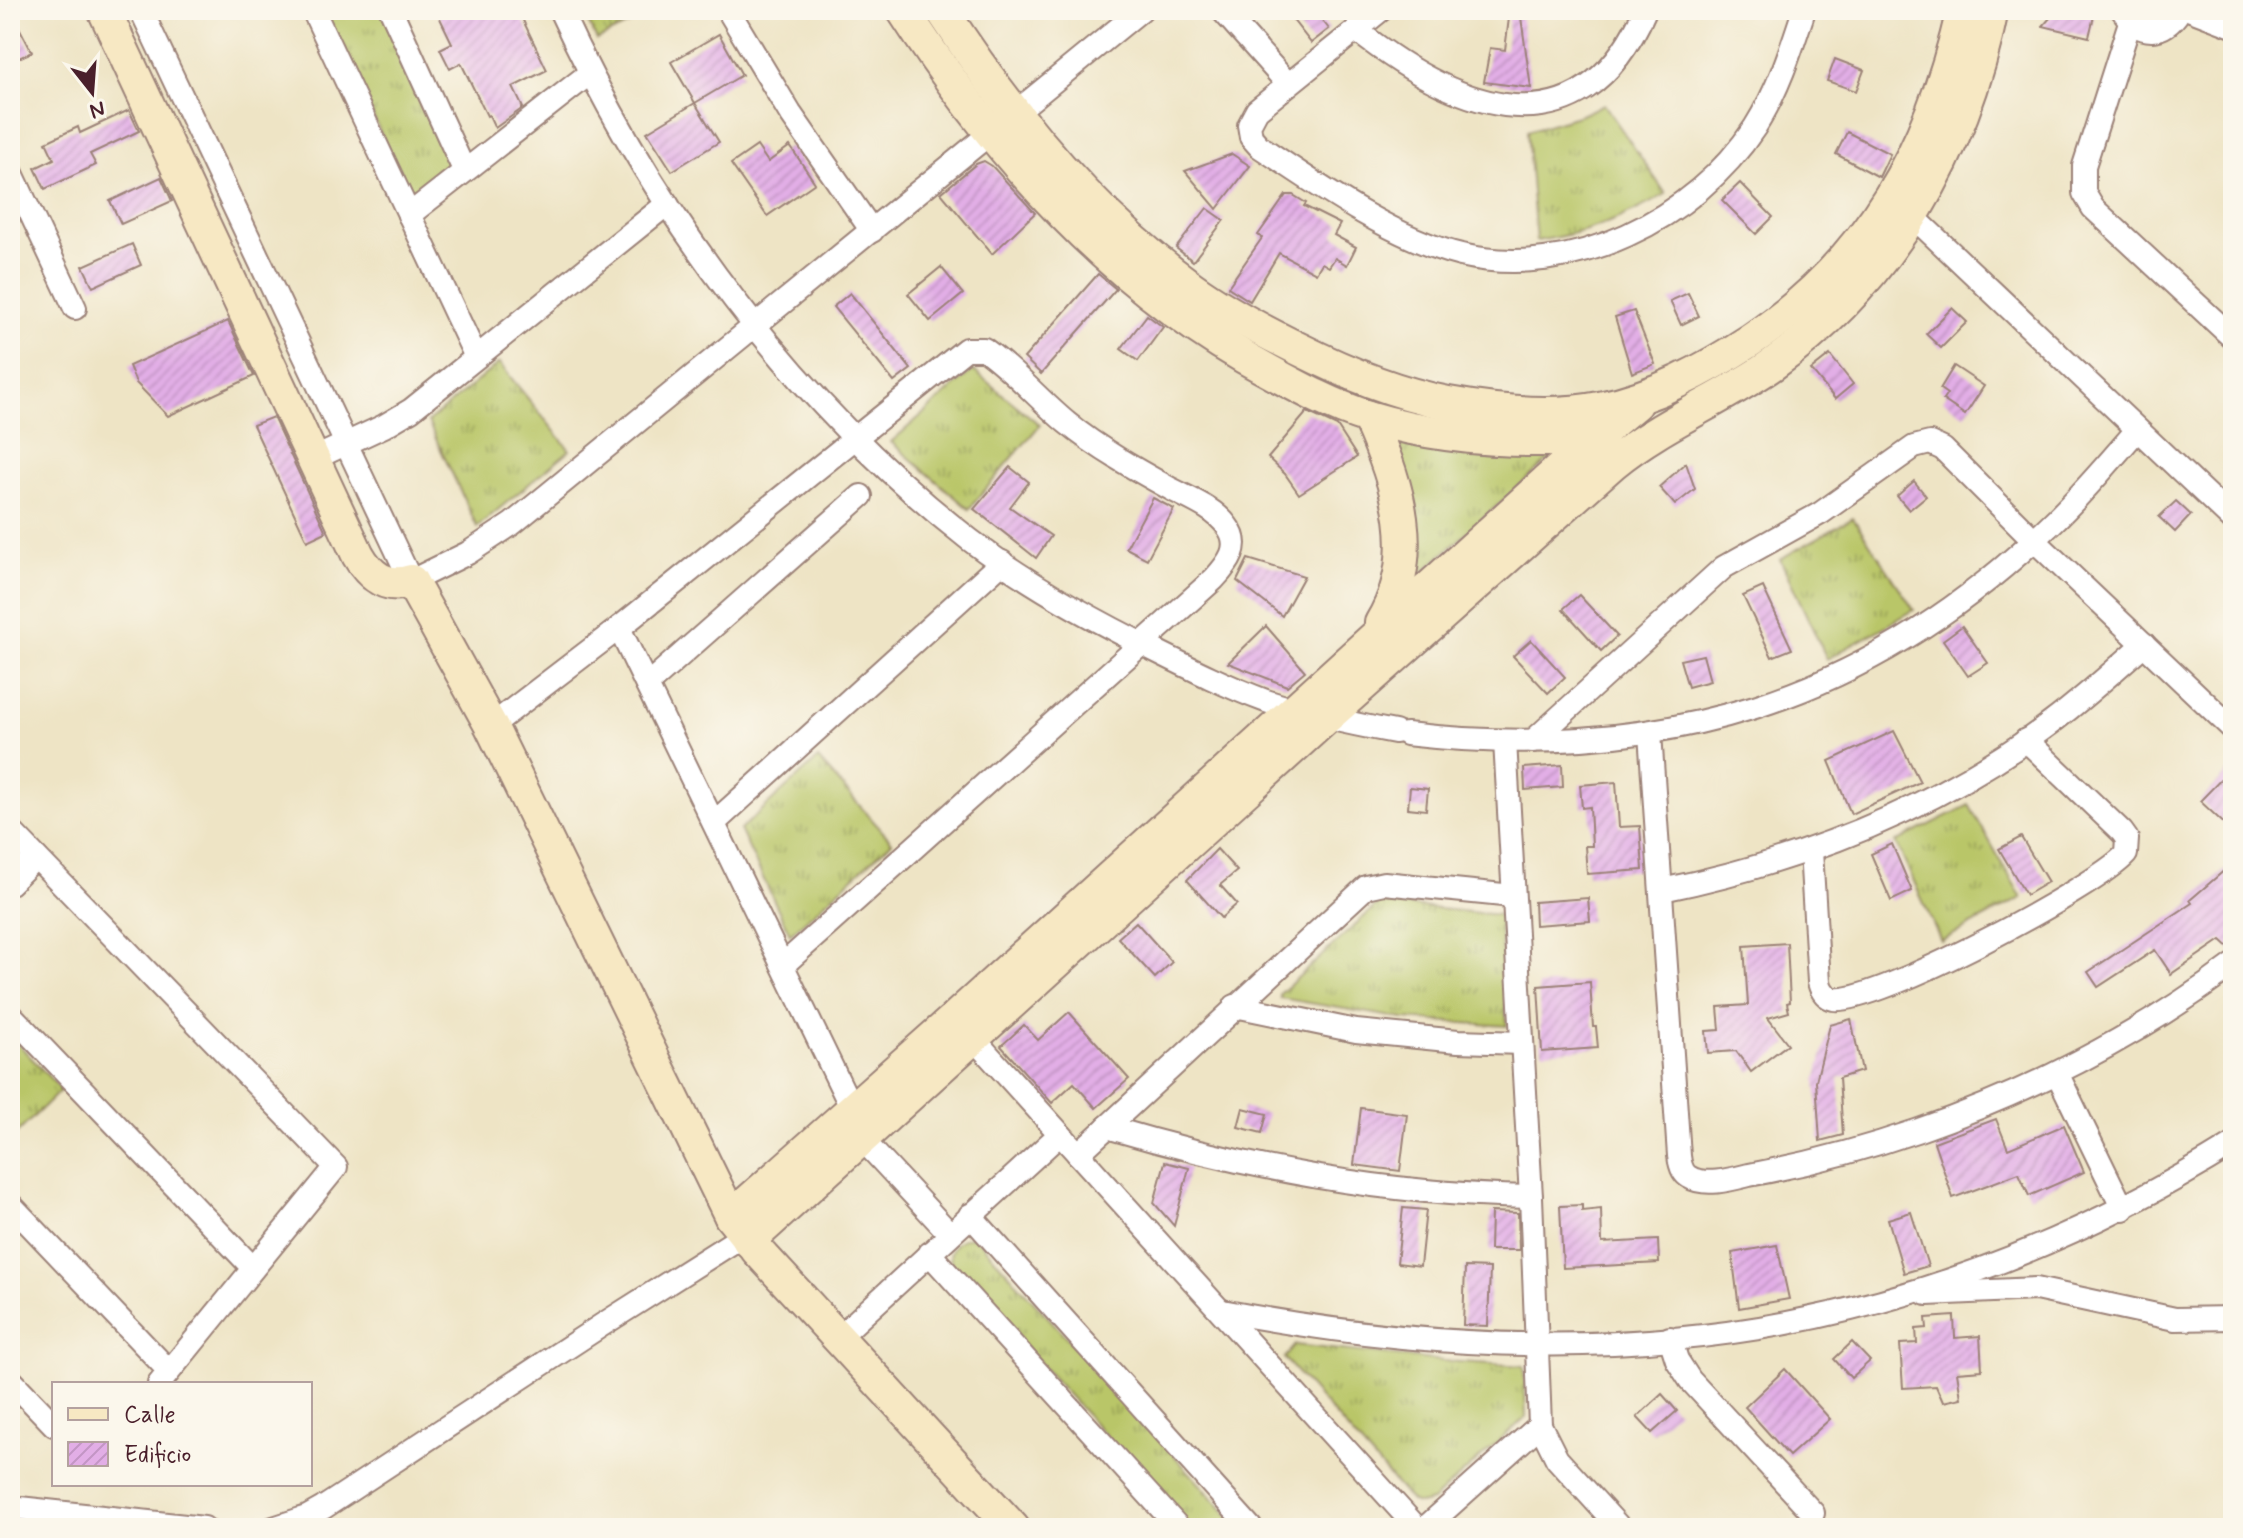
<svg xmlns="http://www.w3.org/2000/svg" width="2243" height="1538" viewBox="0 0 2243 1538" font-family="Mynerve,sans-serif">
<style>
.grass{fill:url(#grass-tufts);stroke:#82724a;stroke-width:2}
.building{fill:url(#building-hatch)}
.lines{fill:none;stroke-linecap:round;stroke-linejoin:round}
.street-casing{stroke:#9c8278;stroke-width:26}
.secondary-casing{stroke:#9c8278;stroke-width:36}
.street{stroke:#fff;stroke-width:22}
.secondary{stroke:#f7e8c3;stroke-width:32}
</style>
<defs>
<pattern id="grass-tufts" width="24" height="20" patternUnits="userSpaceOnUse" patternTransform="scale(2)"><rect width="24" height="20" fill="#b9c668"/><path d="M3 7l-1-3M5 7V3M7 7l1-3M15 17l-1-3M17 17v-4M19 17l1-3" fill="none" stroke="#98a056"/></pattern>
<pattern id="building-hatch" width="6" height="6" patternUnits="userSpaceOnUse" patternTransform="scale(2)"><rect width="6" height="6" fill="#e2aee6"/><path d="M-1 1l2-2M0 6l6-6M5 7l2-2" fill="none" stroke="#c395c5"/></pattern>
</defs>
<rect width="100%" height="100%" fill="#fbf7ec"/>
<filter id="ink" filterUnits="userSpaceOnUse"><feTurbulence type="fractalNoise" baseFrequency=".0125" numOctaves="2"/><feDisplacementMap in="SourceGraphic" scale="16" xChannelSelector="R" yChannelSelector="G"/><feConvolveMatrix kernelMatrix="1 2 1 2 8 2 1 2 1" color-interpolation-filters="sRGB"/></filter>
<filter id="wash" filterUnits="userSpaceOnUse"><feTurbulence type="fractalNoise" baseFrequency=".006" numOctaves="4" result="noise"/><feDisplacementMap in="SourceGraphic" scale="32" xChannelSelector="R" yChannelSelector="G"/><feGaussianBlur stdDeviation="1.8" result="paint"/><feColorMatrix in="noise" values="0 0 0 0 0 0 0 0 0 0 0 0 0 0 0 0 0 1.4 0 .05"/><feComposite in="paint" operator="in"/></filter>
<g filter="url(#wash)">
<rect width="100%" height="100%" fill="#eee4c5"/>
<!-- grass -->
<g class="grass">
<polygon points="324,10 382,10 454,167 412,201"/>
<polygon points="582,10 658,10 597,40"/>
<path d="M1604 104 1666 194C1624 219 1584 234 1536 241L1527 131 1581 115Z"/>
<polygon points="499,363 570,450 477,527 428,422"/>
<polygon points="973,370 1040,425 969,509 891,442"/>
<path d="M1391 439 1556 453 1415 579C1425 524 1416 487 1391 439Z"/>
<polygon points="1853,518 1914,610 1827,659 1780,559"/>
<polygon points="818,759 892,842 790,934 740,830"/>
<polygon points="1969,805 2022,898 1941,941 1896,842"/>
<polygon points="1379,903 1499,915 1507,1026 1404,1019 1280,998 1280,994"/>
<polygon points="10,1035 61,1090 10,1140"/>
<path d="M970 1237 977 1239 1240 1528H1190L955 1271C945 1255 952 1240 970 1237Z"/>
<polygon points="1295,1345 1443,1361 1524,1366 1526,1417 1432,1501 1419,1504 1412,1502 1284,1358"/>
</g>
<g id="blocks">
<!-- building -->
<g class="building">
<polygon points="10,10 32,52 10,62"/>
<polygon points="436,10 518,10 547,70 513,87 523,108 495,128 489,115 487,116 461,63 450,69 440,49 452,43"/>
<polygon points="1285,10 1314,10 1329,29 1311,43"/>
<polygon points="1510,10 1520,10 1531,88 1484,82 1490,48 1505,50"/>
<polygon points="2057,10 2086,10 2085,14 2094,16 2089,37 2043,26"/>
<polygon points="719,34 742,75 695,103 719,142 672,171 647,132 695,103 671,62"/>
<polygon points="1835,59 1864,70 1856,91 1827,81"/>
<polygon points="129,110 139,131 90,154 96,165 45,189 35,168 54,159 46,142 78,127 80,133"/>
<polygon points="1847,132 1890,154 1879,177 1836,154"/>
<polygon points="757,146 768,162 790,146 815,183 767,216 731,164"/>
<polygon points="1232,154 1250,166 1217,209 1185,171"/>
<polygon points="984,161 992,166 1035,213 992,254 941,193 976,164"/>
<polygon points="161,177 172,201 121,224 110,201"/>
<polygon points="1740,183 1773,217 1756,234 1722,200"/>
<polygon points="1286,195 1293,195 1306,203 1304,206 1340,224 1334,235 1356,247 1347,265 1335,258 1329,267 1322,263 1316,273 1279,253 1250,301 1228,287 1262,238 1258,235"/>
<polygon points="1207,208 1224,220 1193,261 1176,248"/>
<polygon points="132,244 141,265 93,287 83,266"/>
<polygon points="941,267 963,294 930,321 908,294"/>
<polygon points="1098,274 1116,289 1041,374 1024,358"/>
<polygon points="850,293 911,369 894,382 833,307"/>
<polygon points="1688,293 1699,316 1681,325 1670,301"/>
<polygon points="1952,308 1967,322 1941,348 1926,334"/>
<polygon points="1634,311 1655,364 1632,373 1615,317"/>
<polygon points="1147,315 1163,327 1138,361 1121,349"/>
<polygon points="228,321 254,376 168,416 136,383 129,366"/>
<polygon points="1830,355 1853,384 1835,399 1811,370"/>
<polygon points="1954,366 1984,386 1965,415 1943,400 1947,394 1940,389"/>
<polygon points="1307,412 1337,426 1357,457 1299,494 1285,474 1268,458"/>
<polygon points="273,417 326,532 307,541 253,425"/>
<polygon points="1686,463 1695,489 1675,505 1659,487"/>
<polygon points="1010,467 1029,482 1010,507 1051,536 1036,558 974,509"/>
<polygon points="1914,481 1926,496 1909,510 1897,496"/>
<polygon points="1153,498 1174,509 1147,559 1126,548"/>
<polygon points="2176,501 2191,515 2175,532 2159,517"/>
<polygon points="1248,559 1304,576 1282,616 1237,581"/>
<polygon points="1763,587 1792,649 1772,657 1743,596"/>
<polygon points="1579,595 1617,636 1601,651 1563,609"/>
<polygon points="1266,626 1305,671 1287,686 1228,663"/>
<polygon points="1962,626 1988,663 1968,676 1943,640"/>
<polygon points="1531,640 1565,677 1548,693 1513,656"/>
<polygon points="1703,655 1710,681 1688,687 1680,660"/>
<polygon points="1894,731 1920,782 1851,814 1829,761"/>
<polygon points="1562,765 1563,787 1525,790 1524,768"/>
<polygon points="2233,767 2233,832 2200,801"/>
<polygon points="1616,782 1619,827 1640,826 1643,870 1587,874 1585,846 1592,846 1590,807 1582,808 1580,785"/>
<polygon points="1410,787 1428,789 1426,810 1408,808"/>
<polygon points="2021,837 2048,882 2026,895 1999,849"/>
<polygon points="1892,844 1912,891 1891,901 1871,854"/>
<polygon points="1217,849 1237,871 1220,885 1237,904 1221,918 1187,880"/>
<polygon points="2233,863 2233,951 2221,940 2171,974 2155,950 2098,987 2088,972 2192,903 2190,900"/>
<polygon points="1588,898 1590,921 1535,925 1534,902"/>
<polygon points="1136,922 1172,962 1155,978 1118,938"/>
<polygon points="1787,943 1790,1002 1787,1003 1789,1012 1768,1018 1788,1044 1751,1072 1736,1051 1708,1053 1706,1031 1720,1030 1718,1007 1748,1005 1744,946"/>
<polygon points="1590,982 1593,1027 1596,1027 1598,1048 1542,1052 1538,986"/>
<polygon points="1069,1012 1129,1079 1096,1108 1074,1083 1052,1103 1001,1046 1024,1025 1038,1040"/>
<polygon points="1851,1019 1862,1071 1839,1078 1843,1135 1820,1141 1816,1081 1830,1025"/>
<polygon points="1243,1108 1267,1114 1262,1133 1238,1127"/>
<polygon points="1361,1108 1407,1114 1400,1171 1354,1165"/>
<polygon points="1996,1119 2008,1149 2064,1125 2084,1172 2029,1196 2019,1173 1953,1198 1934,1142"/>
<polygon points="1165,1162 1189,1168 1174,1226 1154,1203"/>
<polygon points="1582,1205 1582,1211 1601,1209 1602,1243 1658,1240 1659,1263 1563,1268 1560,1206"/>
<polygon points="1403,1208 1426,1210 1420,1266 1397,1263"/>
<polygon points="1491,1212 1518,1213 1519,1250 1490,1250"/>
<polygon points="1911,1212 1928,1266 1904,1273 1888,1219"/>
<polygon points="1777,1245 1789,1299 1739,1308 1732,1253"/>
<polygon points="1465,1267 1490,1268 1488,1326 1463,1325"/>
<polygon points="1954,1316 1955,1338 1980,1336 1982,1370 1957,1372 1961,1398 1943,1402 1936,1386 1903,1388 1900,1344 1917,1343 1916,1329 1927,1328 1926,1318"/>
<polygon points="1852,1342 1870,1361 1851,1378 1834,1359"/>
<polygon points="1785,1369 1830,1419 1789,1456 1745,1407"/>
<polygon points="1662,1394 1677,1411 1652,1433 1637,1417"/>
</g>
</g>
</g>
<g filter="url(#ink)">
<use href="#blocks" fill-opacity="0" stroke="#9c8278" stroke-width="2"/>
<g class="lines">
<defs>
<g id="street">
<polyline points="141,10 411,581 468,553 512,524 1141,10"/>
<polyline points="313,10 476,357"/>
<polyline points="391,10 464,170"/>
<path d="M560 10C652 210 795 404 970 540 1028 584 1091 619 1156 651 1192 669 1228 687 1266 701 1308 715 1352 724 1395 732"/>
<polyline points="728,10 790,113 872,231"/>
<polyline points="1222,10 1288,84"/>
<path d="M1381 10 1257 110 1249 125 1251 137 1259 146C1317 185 1394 239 1461 255 1571 281 1695 219 1755 127 1778 91 1791 50 1804 10"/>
<polyline points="2191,10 2233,26"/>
<path d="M2123 11C2140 37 2164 36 2180 10"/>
<polyline points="2130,22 2084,166 2084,193 2093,208 2233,338"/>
<path d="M1356 30C1456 109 1580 160 1645 10"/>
<polyline points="10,169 75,308"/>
<polyline points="1903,207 2233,520"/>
<polyline points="409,215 590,73"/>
<polyline points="313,459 384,426 411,410 667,204"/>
<polyline points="619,628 852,1109 861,1138 950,1234"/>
<polyline points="647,685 861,496"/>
<path d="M491 726 619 628 966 349H984C1014 370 1039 400 1067 423 1099 449 1135 469 1171 489 1190 499 1214 508 1227 526 1243 546 1228 564 1214 579L783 965"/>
<path d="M1650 733 1679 1156C1680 1164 1682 1173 1689 1177 1705 1187 1733 1179 1749 1175 1862 1154 1976 1115 2078 1062 2132 1034 2184 1002 2233 965"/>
<path d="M1406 734C1660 763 1867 703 2051 524 2082 495 2109 462 2137 430"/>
<polyline points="1505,741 1531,1197 1540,1425 1557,1459 1620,1528"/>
<polyline points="1533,741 1724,567 1821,513 1914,447 1930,443 1943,449 2034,540 2233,729"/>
<polyline points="714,823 1002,562"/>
<polyline points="10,830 336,1167 159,1384"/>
<path d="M1811 851 1819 982C1821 990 1825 997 1834 999 1875 1005 2097 887 2126 854L2127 839 2122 832 2026 740"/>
<polyline points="10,883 36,857"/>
<path d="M1662 890C1803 861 1935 810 2051 723 2083 699 2114 671 2144 644"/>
<polyline points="1235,1006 1356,1031 1458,1041 1522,1043"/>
<polyline points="10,1014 253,1268"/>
<polyline points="964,1028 1417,1528"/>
<polyline points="2057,1073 2123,1209"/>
<path d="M1107 1127C1248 1169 1384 1194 1531 1197"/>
<polyline points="1078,1154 1366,887 1384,883 1513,896"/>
<polyline points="10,1204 169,1371"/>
<polyline points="970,1215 1251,1528"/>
<polyline points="929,1253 1179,1528"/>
<polyline points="1927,1294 2036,1289 2175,1319 2233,1318"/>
<path d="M1222 1311C1406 1346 1601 1359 1787 1323 1945 1293 2096 1230 2233 1145"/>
<polyline points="839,1337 1060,1134"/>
<polyline points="1670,1338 1677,1360 1690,1380 1813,1513"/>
<polyline points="10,1379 54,1425"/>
<polyline points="10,1507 204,1528"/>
<polyline points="273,1528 307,1517 323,1508 602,1325 744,1235"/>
<polyline points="1425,1528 1540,1425"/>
</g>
<g id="secondary">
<path d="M104 10 358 555C370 576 386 589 411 581L491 726 731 1217 758 1251 1013 1528"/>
<path d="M903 10C997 156 1114 288 1269 371 1300 388 1333 406 1368 417 1444 440 1522 444 1601 437"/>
<path d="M942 10C1009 114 1090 213 1191 287 1224 311 1262 331 1299 349 1347 373 1395 393 1448 403 1497 412 1551 418 1600 408 1655 397 1705 370 1751 340 1871 260 1931 148 1963 10"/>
<path d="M1368 417C1398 482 1422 556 1381 623"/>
<polyline points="731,1217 955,1018 1594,438 1635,404"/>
<path d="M749 1241 1326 718 1613 463C1662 423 1722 400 1773 364 1891 280 1964 151 1992 10"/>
</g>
</defs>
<!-- street casing -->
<use href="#street" class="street-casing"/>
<!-- secondary casing -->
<use href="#secondary" class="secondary-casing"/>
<!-- street -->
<use href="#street" class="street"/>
<!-- secondary -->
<use href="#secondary" class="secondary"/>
</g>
</g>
<!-- margin -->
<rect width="2243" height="1538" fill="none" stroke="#fbf7ec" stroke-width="40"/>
<!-- legend -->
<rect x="52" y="1382" width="260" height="104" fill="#fbf7ec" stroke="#b4a19f" stroke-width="2"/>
<rect x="68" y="1408" width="40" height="12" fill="#f7e8c3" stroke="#b4a19f" stroke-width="2"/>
<text x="124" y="1422" font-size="24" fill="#4a1f2b">Calle</text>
<rect x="68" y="1442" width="40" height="24" fill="url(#building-hatch)" stroke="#b4a19f" stroke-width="2"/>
<text x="124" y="1462" font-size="24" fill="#4a1f2b">Edificio</text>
<!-- north arrow -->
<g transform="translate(92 92) rotate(163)" stroke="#fbf7ec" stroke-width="6" paint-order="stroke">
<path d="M0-6L14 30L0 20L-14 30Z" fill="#4a1f2b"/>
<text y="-12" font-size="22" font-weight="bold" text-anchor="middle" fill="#4a1f2b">N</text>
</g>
</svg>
